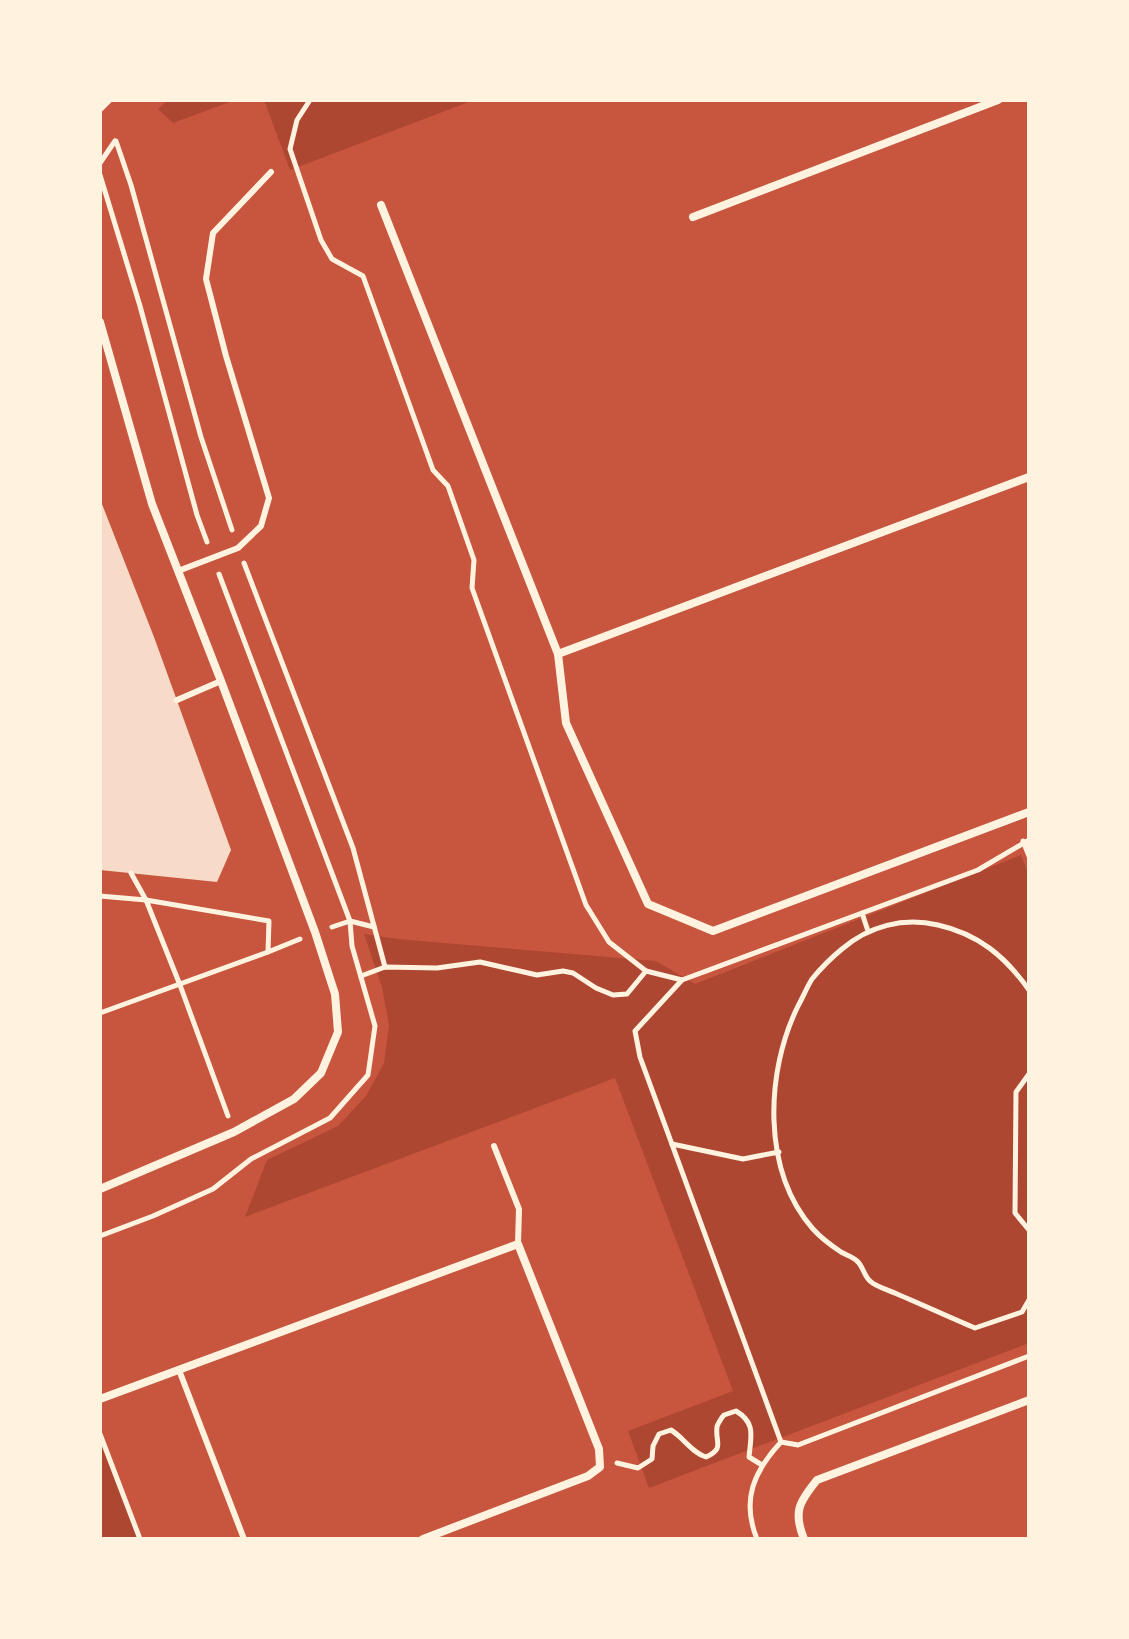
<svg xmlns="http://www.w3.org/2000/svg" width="1129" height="1639" viewBox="0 0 1129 1639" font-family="Karla,sans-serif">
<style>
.green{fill:#ae4732}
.building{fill:#f7dbc8}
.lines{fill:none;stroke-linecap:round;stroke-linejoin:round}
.path{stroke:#fff3e0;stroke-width:5}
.service{stroke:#fff3e0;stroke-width:6}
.minor{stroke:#fff3e0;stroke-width:8}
</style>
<rect width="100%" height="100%" fill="#c8553d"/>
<!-- green -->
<g class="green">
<polygon points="168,100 235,100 173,123 158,109"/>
<polygon points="264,100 474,100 290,170"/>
<polygon points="1021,855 1029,875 1029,1343 649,1488 628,1431 733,1391 615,1078 245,1217 267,1160 338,1126 366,1096 384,1063 389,1025 382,987 364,934 397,939 656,961 695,984"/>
<polygon points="100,1434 140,1539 100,1539"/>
</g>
<!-- building -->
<polygon class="building" points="100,499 154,637 231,850 217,882 100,870"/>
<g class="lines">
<!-- path -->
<g class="path">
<polyline points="310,100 297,120 290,149 321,240 332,259 363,276 433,470 448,486 474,560 472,588 586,905 609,942 646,971"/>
<polyline points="116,141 131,185 201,437 232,530"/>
<polyline points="100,163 115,141"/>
<polyline points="100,175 140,306 197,515 207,542"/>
<polyline points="244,563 353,848 385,967"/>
<polyline points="1023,841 1029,856"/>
<polyline points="131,873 146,900"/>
<polyline points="100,896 146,900"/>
<polyline points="862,913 868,931"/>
<polyline points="332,927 350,921 374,927"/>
<polyline points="361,976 385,967 437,968 480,962 537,975 563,971 573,973 596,988 613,995 627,994 646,971 682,980 978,870 1029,840"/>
<polyline points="682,980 635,1031 640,1057 781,1442"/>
<path d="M1029 990C1005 956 978 934 938 925 903 917 869 926 842 949 831 958 821 968 812 979 807 987 803 997 798 1006 765 1073 762 1171 813 1229 821 1238 832 1246 841 1252 846 1255 853 1257 857 1261 863 1266 864 1276 870 1281 876 1287 889 1290 897 1294 923 1305 949 1317 975 1328L1022 1312 1029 1300"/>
<polyline points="100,1013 268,952"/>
<polyline points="1029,1074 1016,1092 1015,1213 1029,1230"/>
<polyline points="228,1116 180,985 146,900 269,921 268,952 300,939"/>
<polyline points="672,1144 743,1159 779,1152"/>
<polyline points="100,1236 153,1216 213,1189 251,1159 330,1118 368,1075 375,1026 352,946 350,921 219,574"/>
<polyline points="100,1434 140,1539"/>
<path d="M617 1463 638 1468 652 1459 653 1446 659 1434 671 1430C684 1438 691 1452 706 1457 725 1448 715 1443 717 1427 717 1425 722 1417 724 1415L736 1411C756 1423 751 1436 749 1457L762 1465"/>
<path d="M757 1539C741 1500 754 1471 781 1442L798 1445 1029 1356"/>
</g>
<!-- service -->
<g class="service">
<polyline points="178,571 238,548 261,526 269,498 226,356 206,279 213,233 271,172"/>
<polyline points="177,700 221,681"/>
<polyline points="494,1146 519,1209 518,1244"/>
<polyline points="179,1370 244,1539"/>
</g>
<!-- minor -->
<g class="minor">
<polyline points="100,108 108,100"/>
<polyline points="381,205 558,654"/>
<polyline points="693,217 998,100"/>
<polyline points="100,322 152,504 221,681 315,932 335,994 338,1032 321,1073 294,1099 234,1132 100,1189"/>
<polyline points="1029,477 558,654 566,723 648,904 713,931 1029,812"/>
<polyline points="100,1399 518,1244 599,1449 600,1467 588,1476 423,1539"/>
<path d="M804 1539C793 1512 799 1502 817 1480L1029 1400"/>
</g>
</g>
<!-- border -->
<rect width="1129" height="1639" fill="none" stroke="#fff3e0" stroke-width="204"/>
</svg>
